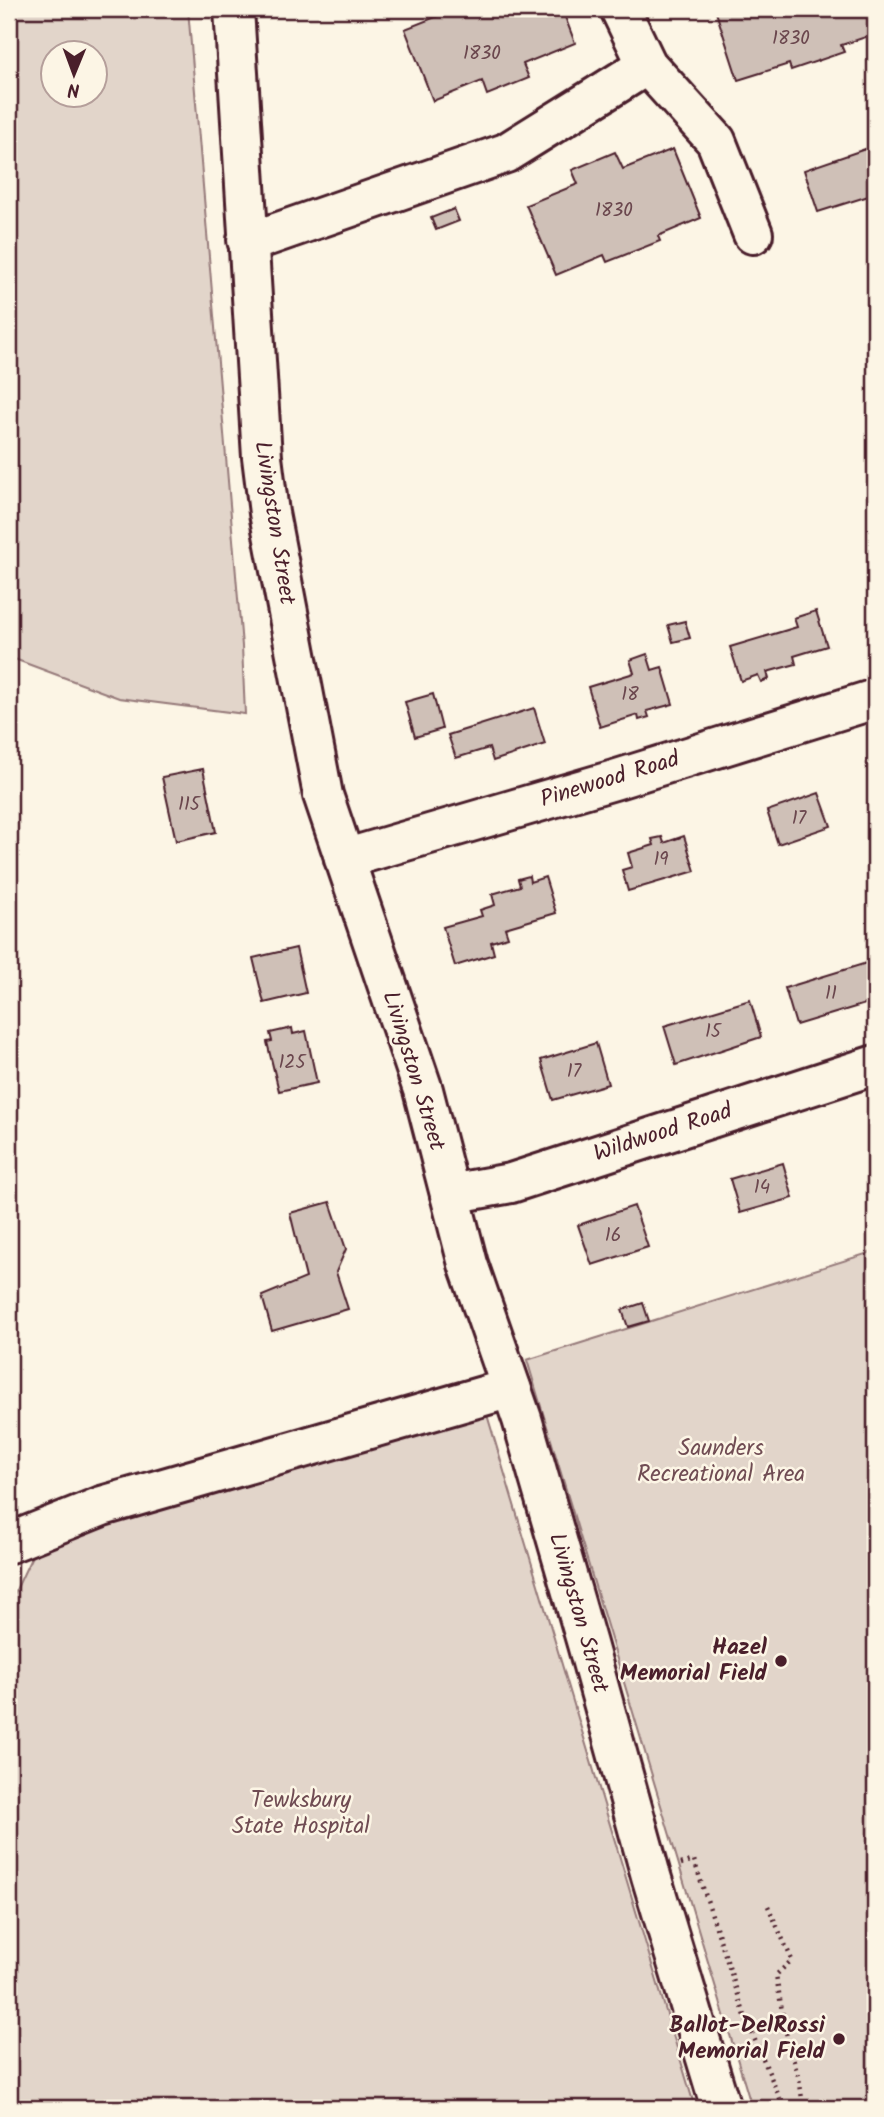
<svg xmlns="http://www.w3.org/2000/svg" width="884" height="2117" viewBox="0 0 884 2117" font-family="Kalam,sans-serif">
<style>
.green{fill:#e2d5ca;stroke:#967a7a;stroke-width:2;fill-rule:evenodd}
.building{fill:#cfc0b7;stroke:#4a1f2b;stroke-width:2}
.lines{fill:none;stroke-linecap:round;stroke-linejoin:round}
.minor-casing{stroke:#4a1f2b;stroke-width:44}
.path{stroke:#4a1f2b;stroke-width:4.5;stroke-dasharray:2 5;stroke-linecap:butt}
.minor{stroke:#fcf5e5;stroke-width:38}
.poi-dot{fill:#4a1f2b;stroke:#fcf5e5;stroke-width:2.5}
.labels{text-anchor:middle;dominant-baseline:central;stroke-width:5;stroke-linejoin:round;paint-order:stroke}
.number-label{font-size:19px;fill:#6b474e}
.street-label{font-size:23px;fill:#4a1f2b;stroke:#fcf5e5}
.park-label{font-size:23px;fill:#704c53;stroke:#fcf5e5}
.poi-label{font-size:23px;font-weight:bold;fill:#4a1f2b;stroke:#fcf5e5;text-anchor:end}
</style>
<rect width="100%" height="100%" fill="#fcf5e5"/>
<filter id="ink" filterUnits="userSpaceOnUse"><feTurbulence type="fractalNoise" baseFrequency=".0143" numOctaves="2"/><feDisplacementMap in="SourceGraphic" scale="14" xChannelSelector="R" yChannelSelector="G"/><feConvolveMatrix kernelMatrix="1 2 1 2 8 2 1 2 1" color-interpolation-filters="sRGB"/></filter>
<g filter="url(#ink)">
<!-- green -->
<g class="green">
<path d="M9 9H188L242 646 245 714 119 698 9 657ZM52 52H94V94H52Z"/>
<polygon points="875,1251 875,2108 752,2108 527,1360"/>
<polygon points="485,1408 695,2108 9,2108 9,1605 38,1543"/>
</g>
<!-- building -->
<g class="building">
<polygon points="449,9 562,9 575,43 523,64 529,78 487,95 482,81 433,101 405,29 451,11"/>
<polygon points="715,9 875,9 875,34 841,45 844,52 791,70 789,64 738,80"/>
<polygon points="875,140 875,194 818,212 804,170 871,147 870,142"/>
<polygon points="673,149 701,218 658,236 660,241 607,262 604,255 556,275 526,205 578,184 572,170 615,152 623,169"/>
<polygon points="454,209 459,221 436,230 431,218"/>
<polygon points="816,611 827,646 794,656 796,664 767,672 769,679 761,682 758,675 741,681 730,647 797,627 794,618"/>
<polygon points="685,621 690,638 673,642 668,625"/>
<polygon points="647,654 652,670 662,667 673,704 647,711 649,717 639,720 638,715 600,727 588,687 634,673 630,660"/>
<polygon points="433,694 442,729 415,737 405,702"/>
<polygon points="534,708 545,744 493,761 489,748 456,758 448,735"/>
<polygon points="203,769 216,832 176,841 162,777"/>
<polygon points="819,793 831,826 778,844 767,811"/>
<polygon points="684,836 695,871 628,891 622,870 632,867 628,853 654,845 652,839 662,837 664,843"/>
<polygon points="529,876 530,882 545,877 556,913 505,928 508,937 491,942 494,954 455,966 443,927 482,916 480,910 495,905 492,894 520,886 518,879"/>
<polygon points="296,948 306,993 264,1003 253,958"/>
<polygon points="873,961 875,1001 796,1025 785,988"/>
<polygon points="750,1000 761,1037 676,1065 664,1026"/>
<polygon points="292,1028 293,1034 306,1031 317,1083 279,1091 267,1042 272,1041 270,1033"/>
<polygon points="596,1043 608,1084 553,1100 541,1060"/>
<polygon points="783,1163 793,1198 740,1213 730,1179"/>
<polygon points="330,1202 346,1249 336,1272 348,1309 272,1331 262,1296 306,1278 290,1213"/>
<polygon points="634,1206 648,1247 592,1265 578,1225"/>
<polygon points="643,1303 649,1321 628,1327 622,1310"/>
</g>
<g class="lines">
<defs>
<g id="minor">
<polyline points="234,9 262,457 269,513 323,795 423,1090 468,1264 522,1419 587,1644 651,1876 721,2108"/>
<polyline points="620,9 647,65 716,141 753,234"/>
<polyline points="247,240 256,240 506,153 647,65"/>
<polyline points="344,859 614,780 875,699"/>
<polyline points="450,1194 511,1183 875,1065"/>
<polyline points="9,1543 102,1506 511,1388"/>
</g>
</defs>
<!-- minor casing -->
<use href="#minor" class="minor-casing"/>
<!-- path -->
<g class="path">
<polyline points="681,1864 694,1860 746,2019 784,2108"/>
<polyline points="768,1906 792,1960 776,1975 785,2029 800,2083 803,2108"/>
</g>
<!-- minor -->
<use href="#minor" class="minor"/>
</g>
</g>
<!-- markers -->
<g class="poi-dot">
<circle cx="781" cy="1661" r="7"/>
<circle cx="839" cy="2039" r="7"/>
</g>
<g class="labels">
<!-- number labels -->
<g class="number-label">
<text x="791" y="39">1830</text>
<text x="482" y="54">1830</text>
<text x="614" y="211">1830</text>
<text x="630" y="695">18</text>
<text x="189" y="805">115</text>
<text x="799" y="819">17</text>
<text x="661" y="860">19</text>
<text x="831" y="994">11</text>
<text x="713" y="1032">15</text>
<text x="292" y="1063">125</text>
<text x="574" y="1072">17</text>
<text x="762" y="1188">14</text>
<text x="613" y="1236">16</text>
</g>
<!-- street labels -->
<g class="street-label">
<text transform="translate(274 523) rotate(81)">Livingston Street</text>
<text transform="translate(610 780) rotate(-17)">Pinewood Road</text>
<text transform="translate(413 1071) rotate(73)">Livingston Street</text>
<text transform="translate(663 1133) rotate(-18)">Wildwood Road</text>
<text transform="translate(578 1613) rotate(74)">Livingston Street</text>
</g>
<!-- park labels -->
<g class="park-label">
<text x="721" y="1449">Saunders<tspan x="721" dy="26">Recreational Area</tspan></text>
<text x="301" y="1801">Tewksbury<tspan x="301" dy="26">State Hospital</tspan></text>
</g>
<!-- poi labels -->
<g class="poi-label">
<text x="767" y="1648">Hazel<tspan x="767" dy="26">Memorial Field</tspan></text>
<text x="825" y="2026">Ballot-DelRossi<tspan x="825" dy="26">Memorial Field</tspan></text>
</g>
</g>
<!-- margin -->
<rect width="884" height="2117" fill="none" stroke="#fcf5e5" stroke-width="35"/>
<rect x="18" y="18" width="849" height="2082" fill="none" stroke="#4a1f2b" stroke-width="2.5" filter="url(#ink)"/>
<!-- north arrow -->
<g transform="translate(74 74) rotate(181)"><circle r="33" fill="#fcf5e5" stroke="#b59f9b" stroke-width="2"/>
<path d="M0-5L12 26L0 18L-12 26Z" fill="#4a1f2b"/>
<text y="-10" font-size="19" font-weight="bold" text-anchor="middle" fill="#4a1f2b">N</text>
</g>
</svg>
